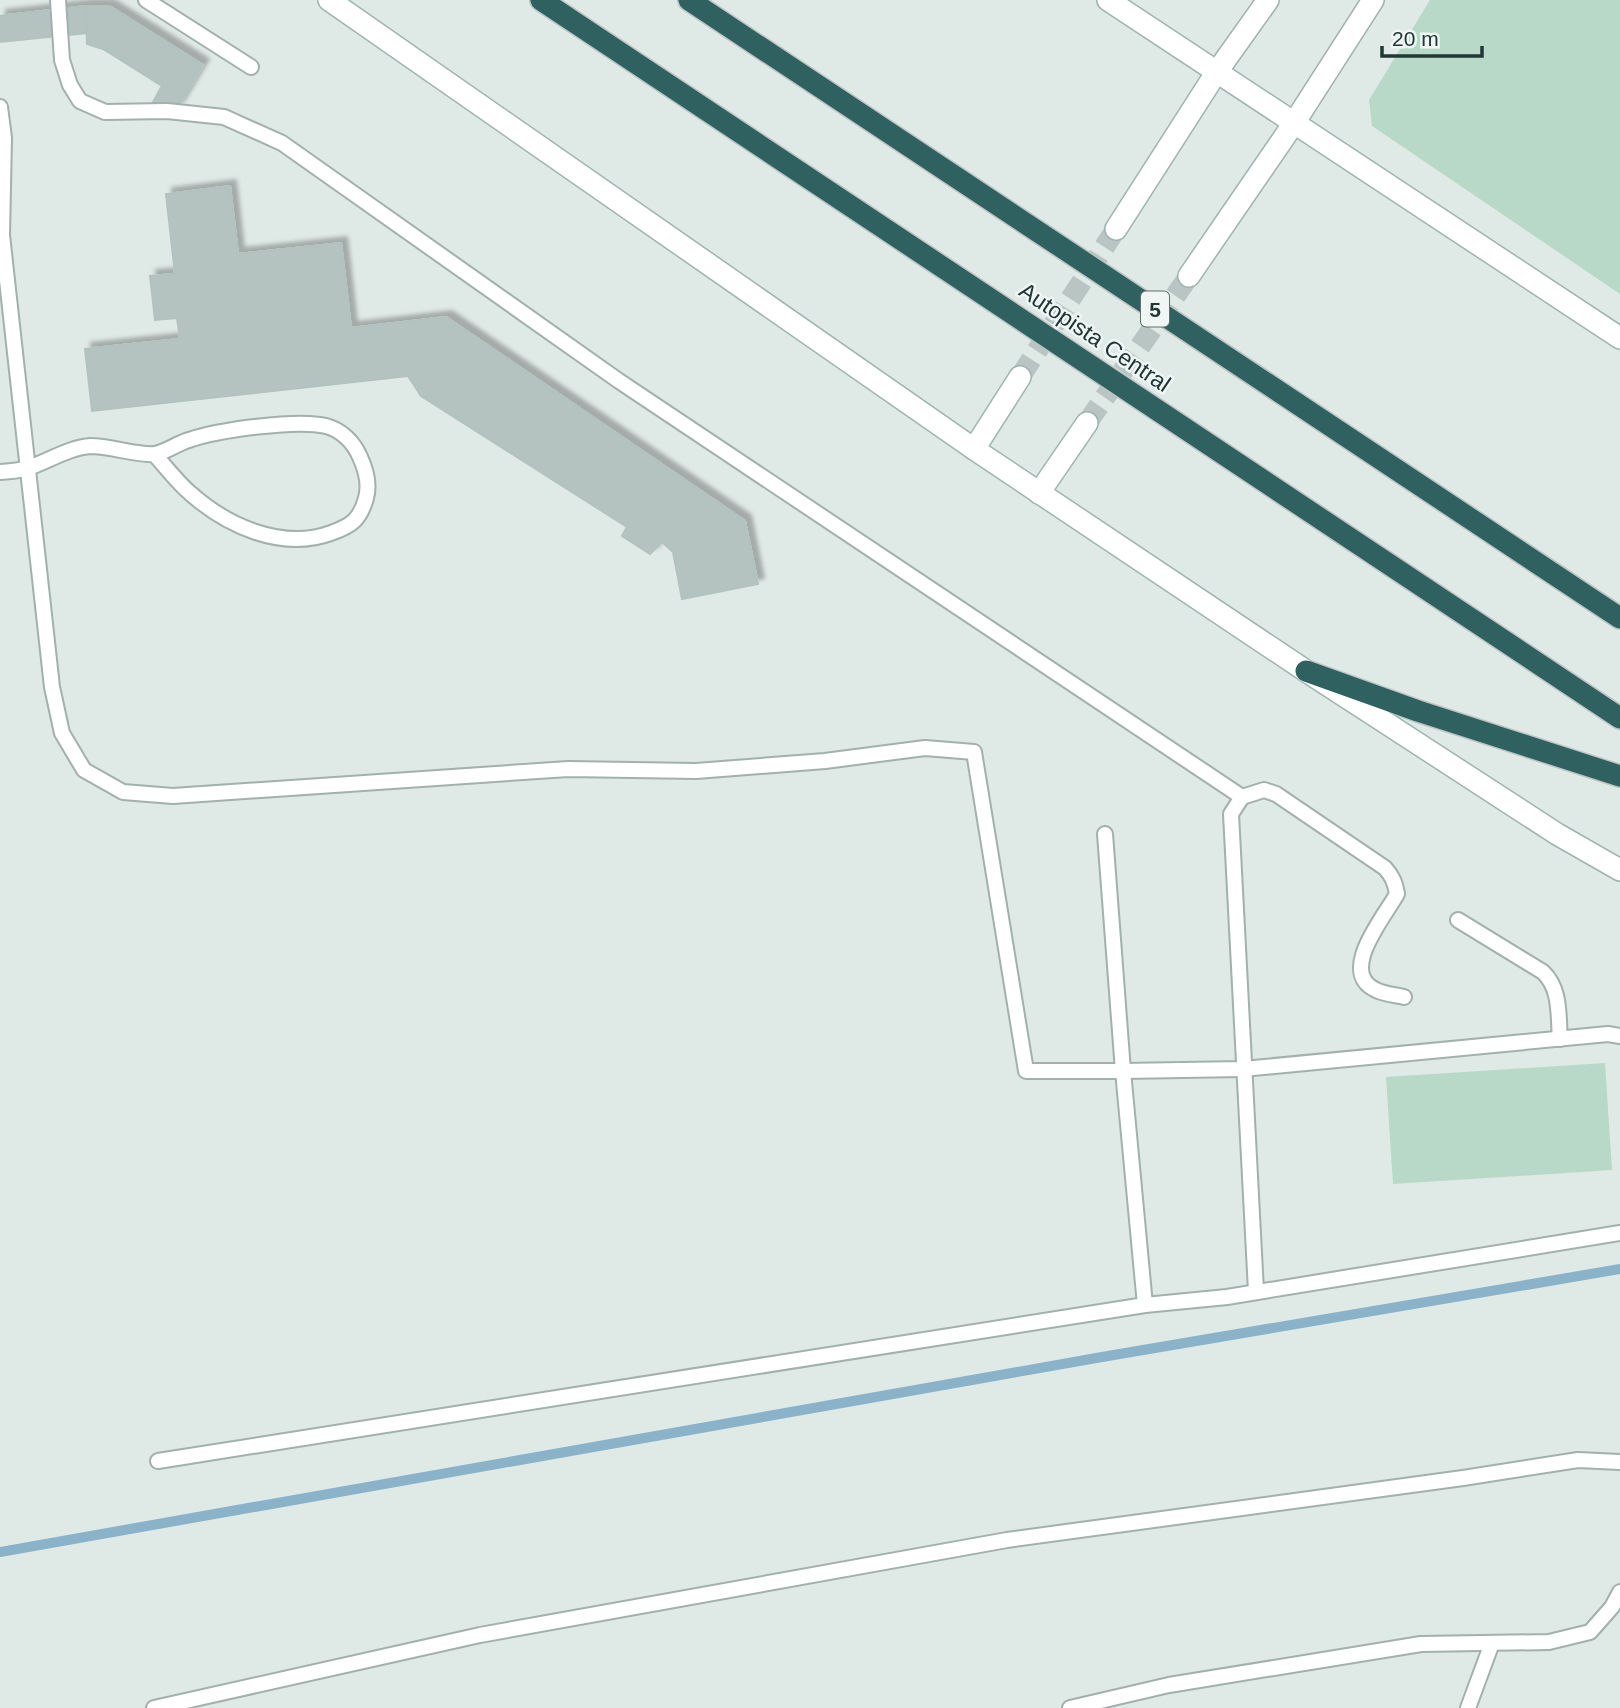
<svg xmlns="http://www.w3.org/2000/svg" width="1620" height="1708" viewBox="0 0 1620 1708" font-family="Helvetica,sans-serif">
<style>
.green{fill:#b9d9c8}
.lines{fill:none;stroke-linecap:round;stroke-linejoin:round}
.stream{stroke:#8ab3ca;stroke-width:10}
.building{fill:#b4c3c0;stroke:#b2c2be;stroke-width:2;filter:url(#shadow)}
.secondary-tunnel{stroke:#b9c5c3;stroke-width:21;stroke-dasharray:21 10;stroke-linecap:butt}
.lane-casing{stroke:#a2b0ae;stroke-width:18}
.street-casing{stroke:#a2b0ae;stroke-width:24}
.secondary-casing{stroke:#9fb4b0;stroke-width:24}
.highway-casing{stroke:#bcc3c3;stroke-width:24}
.lane{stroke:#fff;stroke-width:14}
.street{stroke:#fff;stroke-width:21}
.secondary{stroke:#fff;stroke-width:21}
.highway{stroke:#306161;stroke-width:21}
.labels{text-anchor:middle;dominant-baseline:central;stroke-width:5;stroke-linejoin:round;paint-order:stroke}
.shield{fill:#eff6f4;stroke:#5f706f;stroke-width:2}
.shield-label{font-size:21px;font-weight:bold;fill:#213736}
.street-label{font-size:23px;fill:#213736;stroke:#eff6f4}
</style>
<defs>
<filter id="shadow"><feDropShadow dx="6" dy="-6" stdDeviation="2" flood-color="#0004"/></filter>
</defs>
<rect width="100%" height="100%" fill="#dfe9e6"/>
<!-- green -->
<g class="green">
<polygon points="1430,0 1620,0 1620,294 1372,126 1369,100"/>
<polygon points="1605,1063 1612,1170 1393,1184 1386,1077"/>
</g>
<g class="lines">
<!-- stream -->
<polyline class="stream" points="0,1552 1102,1357 1620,1269"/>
</g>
<!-- building -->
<g class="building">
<polygon points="86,6 109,6 203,65 177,108 166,101 162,107 153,102 162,86 103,49 87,44"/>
<polygon points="86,6 87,33 0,42 0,16"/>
<polygon points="230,186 238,254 341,243 351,328 446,317 745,521 758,584 682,599 673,552 662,542 650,554 622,536 627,527 421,396 408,376 92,411 85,349 180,339 177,318 155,320 150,276 175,274 166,194"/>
</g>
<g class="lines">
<!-- secondary-tunnel -->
<g class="secondary-tunnel">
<polyline points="1020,377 1116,229"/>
<polyline points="1087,423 1189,276"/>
</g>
<defs>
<g id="lane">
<polyline points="58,0 62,60 70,85 80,101 105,112 167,111 224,117 282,143 619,381 1242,797"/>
<polyline points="146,0 251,67"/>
<polyline points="0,107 4,138 2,235 52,687 62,733 84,770 123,792 173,796 568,769 696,771 825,761 925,748 974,752 1026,1071 1123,1071 1145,1305 158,1461"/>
<path d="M0 472C10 471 22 471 31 467 50 460 71 447 91 446 110 446 140 456 155 454 166 452 178 443 189 440 218 430 297 419 326 426 342 430 354 443 360 457 366 470 370 484 366 498 360 520 351 526 331 533 282 551 227 526 190 493 177 482 166 467 154 454"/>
<polyline points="1105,834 1123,1071 1243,1069 1608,1034 1620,1036"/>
<path d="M1458 920 1543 972C1561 989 1558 1015 1560 1039"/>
<path d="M1256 1291 1231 814 1242 797 1264 790 1276 794 1385 868C1392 876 1395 882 1397 894 1385 916 1337 972 1376 990 1384 994 1395 995 1404 997"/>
<polyline points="1145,1305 1227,1297 1620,1233"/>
<polyline points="154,1708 480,1635 1007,1540 1463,1478 1578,1460 1620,1462"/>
<polyline points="1070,1708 1169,1685 1421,1644 1549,1642 1590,1632 1612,1607 1620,1592"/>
<polyline points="1468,1708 1492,1643"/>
</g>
<g id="street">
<polyline points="1216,73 1268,0"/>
<polyline points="1294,123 1373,0"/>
</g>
<g id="secondary">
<polyline points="329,0 974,449 1306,671 1557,834 1620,870"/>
<polyline points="1108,0 1620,338"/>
<polyline points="1116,229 1216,73"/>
<polyline points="1189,276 1294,123"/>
<polyline points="974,449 1020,377"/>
<polyline points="1039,493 1087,423"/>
</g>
<g id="highway">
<polyline points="541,0 1620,718"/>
<polyline points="689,0 1620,618"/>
<polyline points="1306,671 1418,711 1620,776"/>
</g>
</defs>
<!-- lane casing -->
<use href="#lane" class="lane-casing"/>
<!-- street casing -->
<use href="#street" class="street-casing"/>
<!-- secondary casing -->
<use href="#secondary" class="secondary-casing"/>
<!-- highway casing -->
<use href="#highway" class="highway-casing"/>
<!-- lane -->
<use href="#lane" class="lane"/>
<!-- street -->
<use href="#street" class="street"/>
<!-- secondary -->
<use href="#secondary" class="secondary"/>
<!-- highway -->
<use href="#highway" class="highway"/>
</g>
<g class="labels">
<!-- shield labels -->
<rect class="shield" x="1141" y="291.5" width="28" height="35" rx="5"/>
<g class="shield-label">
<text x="1155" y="309">5</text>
</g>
<!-- street labels -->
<g class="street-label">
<text transform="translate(1095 337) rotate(34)">Autopista Central</text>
</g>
</g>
<!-- scale -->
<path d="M1382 46v10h100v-10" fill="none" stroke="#213736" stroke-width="3.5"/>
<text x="1392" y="46" font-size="21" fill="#213736" stroke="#eff6f4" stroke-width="5" paint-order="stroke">20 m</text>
</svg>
